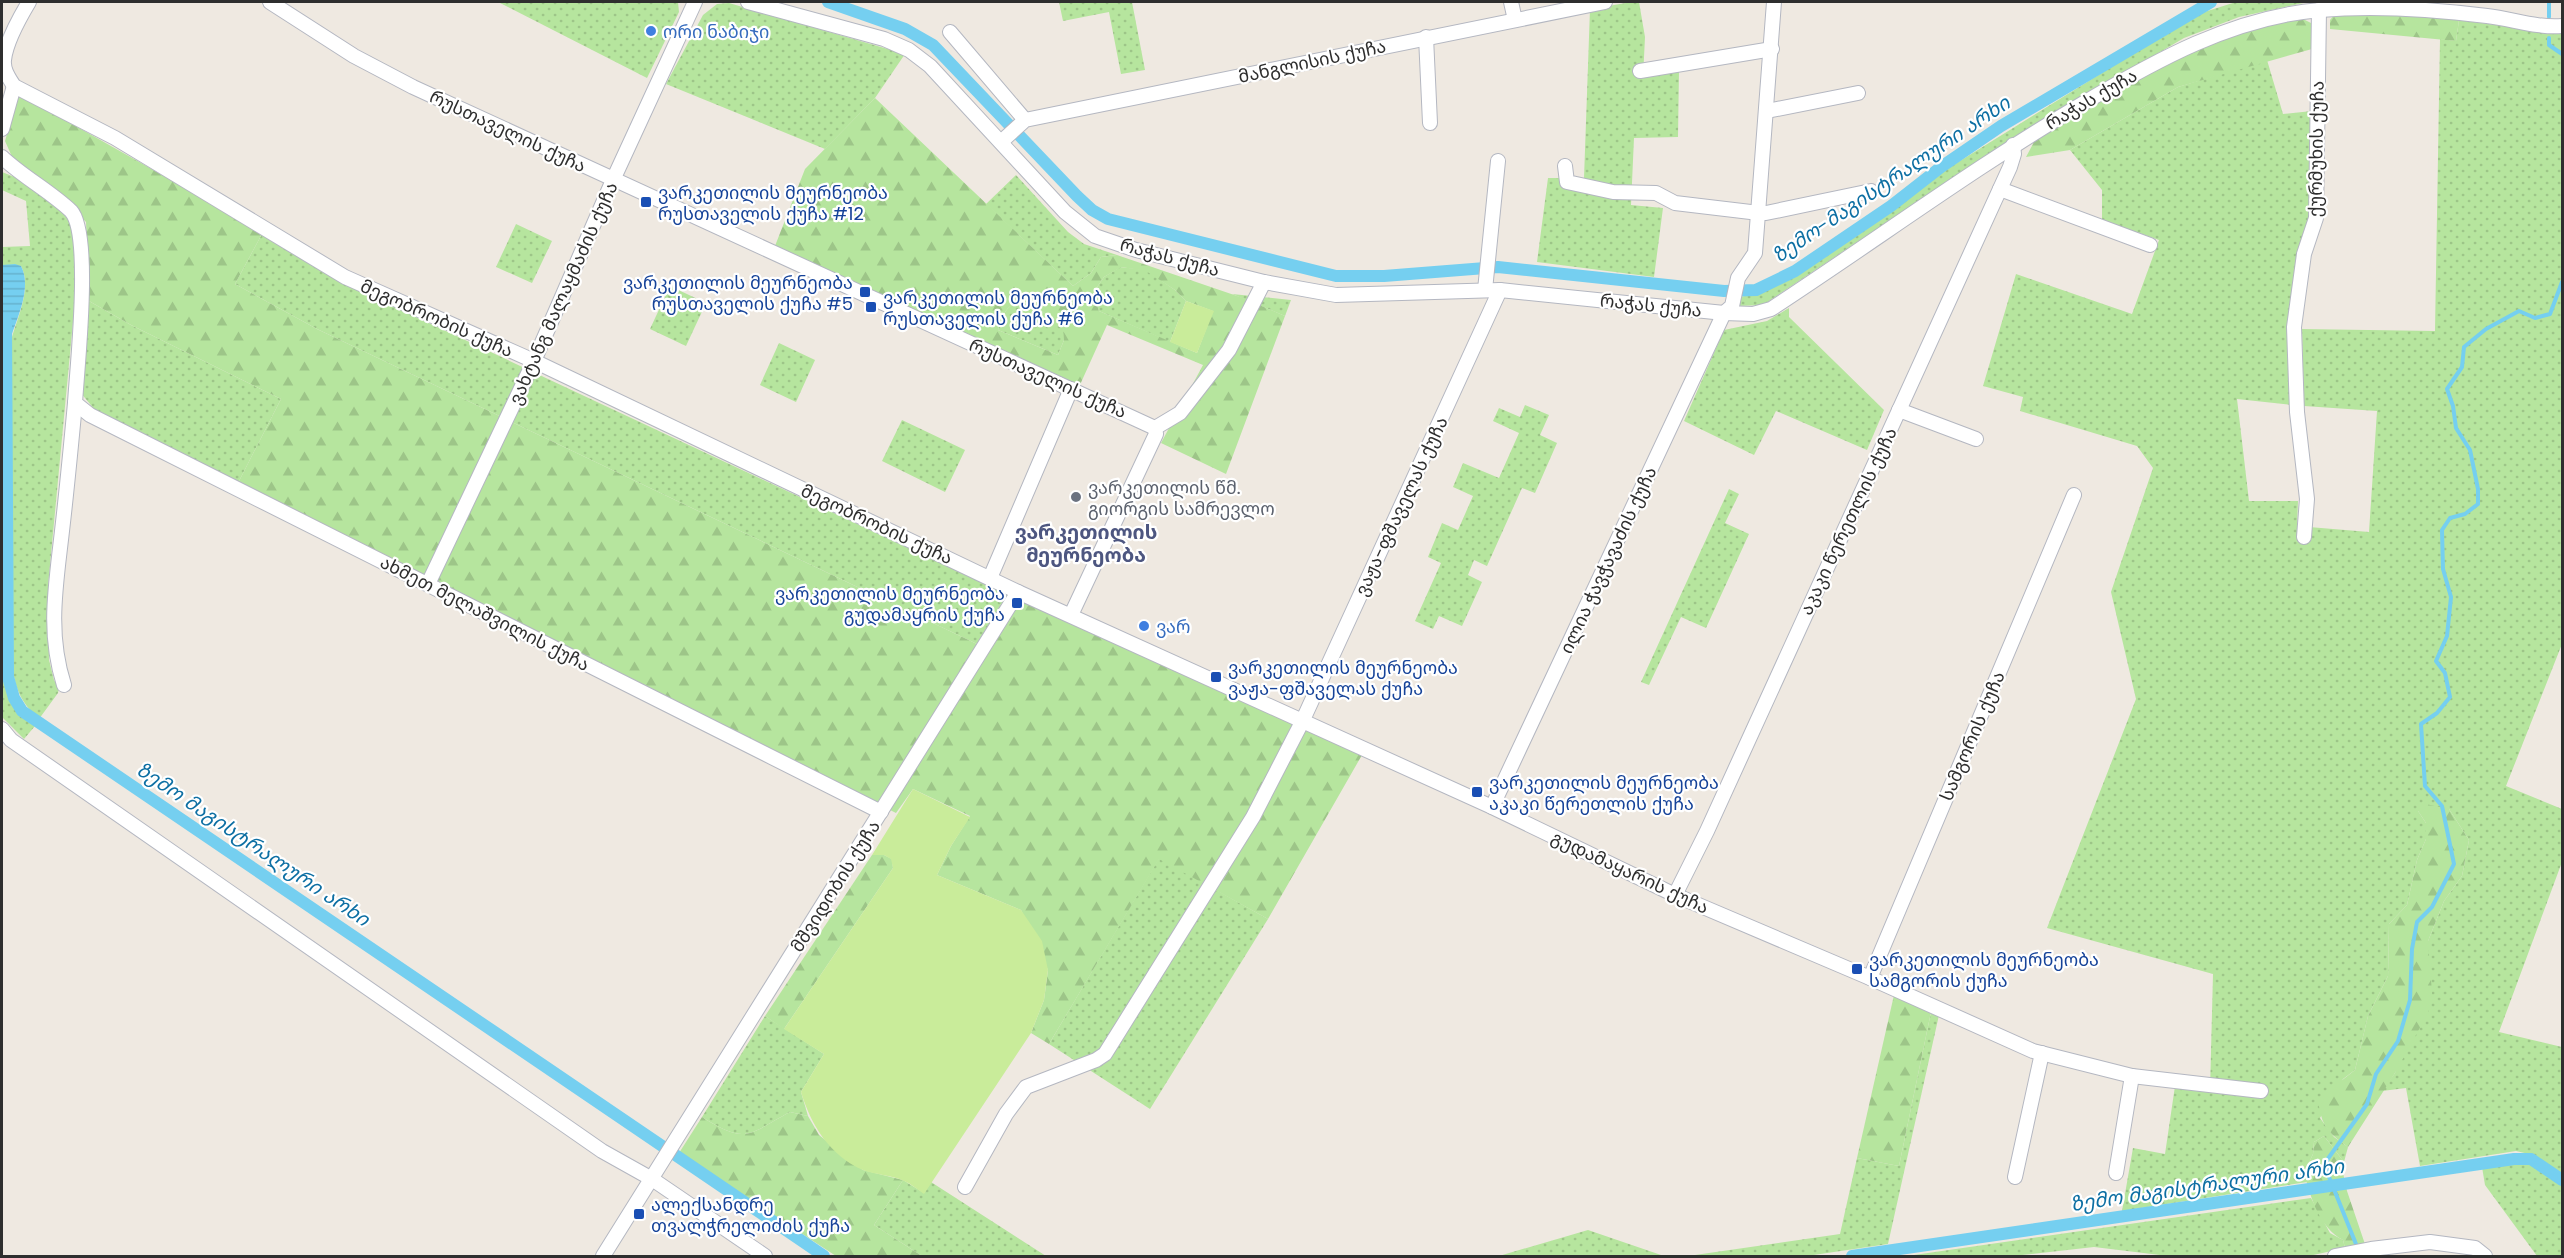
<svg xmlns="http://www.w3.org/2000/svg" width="2564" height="1258" viewBox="0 0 2564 1258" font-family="Poppins,'Noto Sans Georgian',sans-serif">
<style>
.green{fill:url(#green-dots)}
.forest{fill:url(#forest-firs);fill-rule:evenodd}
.pitch{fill:#c9ec9a}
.water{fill:url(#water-rules)}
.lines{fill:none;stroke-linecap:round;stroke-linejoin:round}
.stream{stroke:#75cff0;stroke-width:4}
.canal{stroke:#75cff0;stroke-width:12}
.minor-casing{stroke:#b4b7c1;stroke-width:16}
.minor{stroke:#fff;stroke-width:14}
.shop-dot{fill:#3f7fe0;stroke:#fff;stroke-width:2}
.transit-dot{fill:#1a4fb4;stroke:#fff;stroke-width:2}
.worship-dot{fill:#6b7280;stroke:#fff;stroke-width:2}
.labels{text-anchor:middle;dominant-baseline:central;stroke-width:4.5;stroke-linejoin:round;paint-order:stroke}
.shop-label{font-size:18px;fill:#366cbe;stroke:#fff;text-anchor:start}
.street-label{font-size:18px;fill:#2e2e2e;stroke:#fff}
.transit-label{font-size:18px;fill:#164399;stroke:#fff;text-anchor:start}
.worship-label{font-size:18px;fill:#5b616d;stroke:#fff;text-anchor:start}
.water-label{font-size:20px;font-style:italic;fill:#0d6fa3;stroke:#fff}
.neighbourhood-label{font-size:20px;font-weight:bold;fill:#4d5680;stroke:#fff}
</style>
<defs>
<pattern id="green-dots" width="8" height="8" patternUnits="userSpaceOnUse" patternTransform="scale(1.5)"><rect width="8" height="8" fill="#b6e59e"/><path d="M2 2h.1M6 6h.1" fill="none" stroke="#9dc588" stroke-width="1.8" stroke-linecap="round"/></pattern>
<pattern id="forest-firs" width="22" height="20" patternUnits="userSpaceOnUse" patternTransform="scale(1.5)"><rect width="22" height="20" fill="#b6e59e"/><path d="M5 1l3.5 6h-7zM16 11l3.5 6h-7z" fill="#9dc588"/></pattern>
<pattern id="water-rules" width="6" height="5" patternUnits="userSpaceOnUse" patternTransform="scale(1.5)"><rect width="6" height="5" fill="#75cff0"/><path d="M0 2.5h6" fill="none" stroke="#66b2ce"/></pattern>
</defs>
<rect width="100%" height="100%" fill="#efe9e1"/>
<!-- green -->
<g class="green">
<polygon points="498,2 678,2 679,12 647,78"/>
<polygon points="1059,2 1132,2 1145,70 1121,74 1109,12 1063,21"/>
<polygon points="1632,2 1639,2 1645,37 1643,78 1679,71 1678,137 1634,138 1631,205 1663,208 1654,277 1537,262 1548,178 1584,178 1590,9"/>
<polygon points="2236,2 2308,2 2239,17 2184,38 2007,142 1763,305 1737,306 1740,297 1763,292 1805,270 1947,169 2179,25 2201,13"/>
<polygon points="729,3 905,54 875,98 825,149 666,84 703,15 717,4"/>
<polygon points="2459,20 2562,34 2562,644 2506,786 2562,809 2562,862 2499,1032 2562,1047 2562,1175 2533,1155 2516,1151 2420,1166 2406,1088 2382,1091 2395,1073 2428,964 2428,941 2444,901 2462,876 2469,840 2449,809 2418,811 2426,823 2426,839 2417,860 2407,905 2389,924 2388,976 2368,1016 2355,1070 2343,1079 2320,1118 2334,1137 2348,1147 2344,1162 2324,1136 2314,1142 2313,1154 2304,1173 2307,1182 2122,1211 2133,1148 2165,1154 2175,1086 2210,1091 2213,974 2047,928 2136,699 2111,592 2153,468 2137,446 2020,411 2023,397 1983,386 2016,274 2132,314 2159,240 2102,220 2102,190 2070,150 2178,87 2267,60 2283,114 2312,111 2311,209 2292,405 2237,399 2249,501 2298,501 2297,526 2369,532 2377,411 2304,406 2302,329 2435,331 2440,39 2456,41"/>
<path d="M2 172 17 178 59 208 76 230V290L48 586 49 660 54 680 59 688 58 693 39 719C19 700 16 689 11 662L2 663V337H12C18 316 32 287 21 266L2 265V247L30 246 26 201 2 190Z"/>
<polygon points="1016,175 1068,232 1084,244 1117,255 1101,257 1091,273 1073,286 986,204"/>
<polygon points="516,224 552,241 532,283 496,267"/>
<polygon points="263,232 339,281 1007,594 977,644 317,329 235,284"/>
<polygon points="1120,267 1146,270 1175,290 1186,301 1170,342 1099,311 1093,293 1104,277"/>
<polygon points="670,286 706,303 686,346 650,329"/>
<polygon points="1232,294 1291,300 1285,316"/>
<path d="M1027 298 1048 316 1064 325V340L1058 355 998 330C1003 311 1008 304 1027 298Z"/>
<polygon points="89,301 131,325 281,399 238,483 95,410 80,392"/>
<polygon points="1789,308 1789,317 1884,410 1867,450 1776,411 1754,455 1684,421 1724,330 1767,321"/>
<polygon points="779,343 815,360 796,402 760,385"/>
<polygon points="1525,405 1549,415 1540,435 1557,443 1535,493 1522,488 1487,566 1474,560 1468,575 1482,582 1462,626 1439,616 1433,629 1415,621 1441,563 1428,557 1442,523 1458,530 1473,496 1453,487 1463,463 1499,478 1519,433 1493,421 1499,408 1520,417"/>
<polygon points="902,420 965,450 945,492 882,461"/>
<polygon points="1729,489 1739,494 1725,523 1749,534 1706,628 1681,617 1649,685 1641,682"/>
<path d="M2 666C3 695 15 707 35 726L24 739 2 717Z"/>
<polygon points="1159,858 1268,919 1150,1109 1049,1044"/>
<polygon points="1931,1012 1939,1015 1888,1244 1807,1256 1688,1256 1840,1234 1857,1158 1899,1166"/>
<path d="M765 1016 824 1054 801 1092 808 1116 790 1112C747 1135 747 1145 702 1117Z"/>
<polygon points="2519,1162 2533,1165 2562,1186 2562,1256 2537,1256 2485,1185 2482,1167"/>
<polygon points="903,1180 924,1193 931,1182 1046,1256 922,1256 874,1225"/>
<polygon points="2311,1198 2330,1233 2343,1240 2345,1248 2309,1256 2168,1256 2094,1247 2013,1256 1907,1256"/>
<polygon points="1588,1230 1664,1256 1499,1256"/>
</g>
<!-- forest -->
<g class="forest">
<polygon points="2401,13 2459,20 2456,41 2330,29 2330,20 2334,15"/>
<path d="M2303 19 2311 23 2312 49 2178 87 2070 150 2026 157 2035 140C2118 89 2204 30 2303 19Z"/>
<polygon points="19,94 263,232 235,284 317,329 977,644 1007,594 1362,755 1268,919 1159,859 1049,1044 1031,1033 1044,1000 1048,970 1021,910 937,875 951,846 970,816 913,789 896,813 238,483 281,399 131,325 89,301 86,222 64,199 13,159 5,141"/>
<path d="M875 98 1073 286 1091 273 1101 257 1117 255 1243 298 1285 316 1226 474 1161 443 1203 365 1107 325 1079 387 775 246 805 169ZM1121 267 1146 271 1175 290 1186 301 1213 311 1197 353 1099 311 1093 293 1104 277ZM1027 298 1048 316 1063 325 1064 340 1058 355 998 330C1003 311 1008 304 1027 298Z"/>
<path d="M2421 803 2449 809 2469 840 2462 876 2444 901 2428 941 2432 993 2428 1013 2395 1073 2348 1147C2327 1132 2321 1125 2318 1099L2355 1070 2368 1016 2388 976 2389 924 2407 905 2417 860 2426 839V823L2418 811Z"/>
<polygon points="872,855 884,855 892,859 893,868 784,1029 765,1016"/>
<polygon points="1894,995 1931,1012 1899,1166 1857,1158"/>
<path d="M790 1112 808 1116 819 1135 863 1170 903 1180 874 1225 922 1256H836L679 1153 702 1117C747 1145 747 1135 790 1112Z"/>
<path d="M2324 1136 2344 1162 2343 1173 2347 1191 2369 1256H2347L2343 1240C2319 1227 2311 1198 2304 1173L2313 1154 2314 1142Z"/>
</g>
<!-- pitch -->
<g class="pitch">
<polygon points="1186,301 1214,311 1197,353 1170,342"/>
<path d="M913 789 970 817 951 846 937 875 1021 910 1042 941 1048 970 1044 1000 1031 1033 924 1194C917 1189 911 1184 904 1181 892 1175 876 1175 863 1170 830 1156 811 1125 801 1092L824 1054 784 1029 893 868 891 859 884 855H872Z"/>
</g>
<!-- water -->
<path class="water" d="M15 264 21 266C32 287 18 316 11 337H2V265Z"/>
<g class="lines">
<!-- stream -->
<g class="stream">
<polyline points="2549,2 2549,17"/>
<polyline points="2549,38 2549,45 2562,54"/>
<polyline points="2358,1249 2327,1172 2327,1160 2367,1104 2376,1074 2398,1041 2410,1000 2412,949 2417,922 2432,907 2454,864 2442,806 2425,786 2421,724 2437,713 2450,697 2445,673 2436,661 2447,636 2451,597 2443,569 2442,530 2450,518 2465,514 2478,504 2478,489 2470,450 2456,428 2453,406 2447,389 2462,367 2464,347 2486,329 2519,311 2535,318 2550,314 2562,282"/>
</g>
<!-- canal -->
<g class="canal">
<polyline points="828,2 905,29 933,45 1077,196 1092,210 1108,219 1336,276 1384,276 1498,267 1724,291 1756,290 1795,271 1891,206 1941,167 2001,126 2211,2"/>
<polyline points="6,321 8,677 14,698 22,711 824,1256"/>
<polyline points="1852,1256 2514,1159 2531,1159 2562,1180"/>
</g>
<defs>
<g id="minor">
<path d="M29 2C20 17 6 42 4 60 3 70 9 78 14 86L115 138 345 277 534 361 1018 592 1492 807 1675 895 1870 978 2033 1051 2132 1076 2261 1091"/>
<polyline points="270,2 354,56 413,87 1155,428"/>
<path d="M748 2 884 39 909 50 930 66 1065 212 1095 236 1136 250 1264 282 1336 295 1500 290 1724 313 1753 314 1771 309C1875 241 1975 167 2082 104 2155 61 2233 17 2320 10 2376 5 2431 9 2487 16 2513 19 2536 28 2562 26"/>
<polyline points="1511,2 1515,20"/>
<polyline points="950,32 1025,120"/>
<polyline points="1426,37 1430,123"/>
<polyline points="1640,71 1772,49"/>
<polyline points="1767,111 1858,93"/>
<polyline points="2,129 14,86"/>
<polyline points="1001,142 1025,120 1605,2"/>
<path d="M2 157C23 177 50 191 71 211 92 234 77 368 75 403L90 415 881 812"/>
<polyline points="1565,166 1567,182 1613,192 1656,193 1675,203 1759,213 1766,213 1871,191"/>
<polyline points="2000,189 2150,245"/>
<polyline points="1485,290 1498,161"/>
<polyline points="1899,410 1976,439"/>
<polyline points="1155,428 1180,413 1229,350 1264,282"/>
<polyline points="2304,537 2307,499 2297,412 2294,327 2304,254 2316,218 2319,10"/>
<polyline points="990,578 1071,389"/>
<polyline points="428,584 534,361 613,180 695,2"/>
<polyline points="1071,615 1156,434 1155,428"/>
<path d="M64 685C47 632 56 585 62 531 67 488 71 446 75 403"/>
<polyline points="2,729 11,740 602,1151 652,1179 765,1256"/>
<polyline points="1492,807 1724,313 1732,306 1738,278 1755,253 1774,2"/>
<polyline points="1675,895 1707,831 2010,167 2014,154 2013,145"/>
<polyline points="1870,978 2074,495"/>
<polyline points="2116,1173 2132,1076"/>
<polyline points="2015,1177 2042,1053"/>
<polyline points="965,1187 1006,1114 1026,1087 1096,1060 1105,1054 1253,817 1302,722 1500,290"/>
<polyline points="603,1256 1018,592"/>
<polyline points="2335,1256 2371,1249 2430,1242 2475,1248 2485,1256"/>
</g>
</defs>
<!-- minor casing -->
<use href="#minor" class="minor-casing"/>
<!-- minor -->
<use href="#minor" class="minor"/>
</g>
<!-- markers -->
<g class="shop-dot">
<circle cx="651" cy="31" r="6"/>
<circle cx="1144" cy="626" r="6"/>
</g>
<g class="transit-dot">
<rect x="640" y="196" width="12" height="12" rx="3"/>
<rect x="859" y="286" width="12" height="12" rx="3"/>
<rect x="865" y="301" width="12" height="12" rx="3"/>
<rect x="1011" y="597" width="12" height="12" rx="3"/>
<rect x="1210" y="671" width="12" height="12" rx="3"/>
<rect x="1471" y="786" width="12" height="12" rx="3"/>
<rect x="1851" y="963" width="12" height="12" rx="3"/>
<rect x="633" y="1208" width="12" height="12" rx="3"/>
</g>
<circle class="worship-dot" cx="1076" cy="497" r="6"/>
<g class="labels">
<!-- shop labels -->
<g class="shop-label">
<text x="663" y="31">ორი ნაბიჯი</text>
<text x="1156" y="626">ვარ</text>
</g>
<!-- street labels -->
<g class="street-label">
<text transform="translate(1312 61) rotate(-12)">მანგლისის ქუჩა</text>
<text transform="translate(2091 99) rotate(-30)">რაჭას ქუჩა</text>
<text transform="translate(508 131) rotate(25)">რუსთაველის ქუჩა</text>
<text transform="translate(2316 149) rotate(-89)">ქურმუხის ქუჩა</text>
<text transform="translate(1170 257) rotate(15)">რაჭას ქუჩა</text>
<text transform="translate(563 293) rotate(-66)">ვახტანგ მალაყმაძის ქუჩა</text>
<text transform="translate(1651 305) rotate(6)">რაჭას ქუჩა</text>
<text transform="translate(437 318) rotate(24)">მეგობრობის ქუჩა</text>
<text transform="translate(1048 378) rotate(24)">რუსთაველის ქუჩა</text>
<text transform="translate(1401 506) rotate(-65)">ვაჟა-ფშაველას ქუჩა</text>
<text transform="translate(1848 521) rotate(-65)">აკაკი წერეთლის ქუჩა</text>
<text transform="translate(877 524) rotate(25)">მეგობრობის ქუჩა</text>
<text transform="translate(1608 560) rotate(-65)">ილია ჭავჭავაძის ქუჩა</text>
<text transform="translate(485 613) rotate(27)">ახმეთ მელაშვილის ქუჩა</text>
<text transform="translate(1972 736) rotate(-67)">სამგორის ქუჩა</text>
<text transform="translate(1630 872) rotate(25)">გუდამაყარის ქუჩა</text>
<text transform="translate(835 886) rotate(-58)">მშვიდობის ქუჩა</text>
</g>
<!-- transit labels -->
<g class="transit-label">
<text x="658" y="192">ვარკეთილის მეურნეობა<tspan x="658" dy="21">რუსთაველის ქუჩა #12</tspan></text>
<text x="853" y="282" text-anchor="end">ვარკეთილის მეურნეობა<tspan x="853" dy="21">რუსთაველის ქუჩა #5</tspan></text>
<text x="883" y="297">ვარკეთილის მეურნეობა<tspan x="883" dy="21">რუსთაველის ქუჩა #6</tspan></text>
<text x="1005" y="593" text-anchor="end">ვარკეთილის მეურნეობა<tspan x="1005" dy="21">გუდამაყრის ქუჩა</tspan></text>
<text x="1228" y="667">ვარკეთილის მეურნეობა<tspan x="1228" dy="21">ვაჟა-ფშაველას ქუჩა</tspan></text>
<text x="1489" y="782">ვარკეთილის მეურნეობა<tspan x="1489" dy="21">აკაკი წერეთლის ქუჩა</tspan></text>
<text x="1869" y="959">ვარკეთილის მეურნეობა<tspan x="1869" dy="21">სამგორის ქუჩა</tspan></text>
<text x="651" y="1204">ალექსანდრე<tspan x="651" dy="21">თვალჭრელიძის ქუჩა</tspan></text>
</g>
<!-- worship labels -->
<g class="worship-label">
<text x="1088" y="487">ვარკეთილის წმ.<tspan x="1088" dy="21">გიორგის სამრევლო</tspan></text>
</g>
<!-- water labels -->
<g class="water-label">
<text transform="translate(1891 179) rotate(-34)">ზემო-მაგისტრალური არხი</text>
<text transform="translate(253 844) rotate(34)">ზემო მაგისტრალური არხი</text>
<text transform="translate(2207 1185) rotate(-8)">ზემო მაგისტრალური არხი</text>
</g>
<!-- neighbourhood labels -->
<g class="neighbourhood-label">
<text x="1086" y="532">ვარკეთილის<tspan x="1086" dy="23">მეურნეობა</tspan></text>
</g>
</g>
<!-- border -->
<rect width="2564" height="1258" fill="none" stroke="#2e2e2e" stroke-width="6"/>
</svg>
